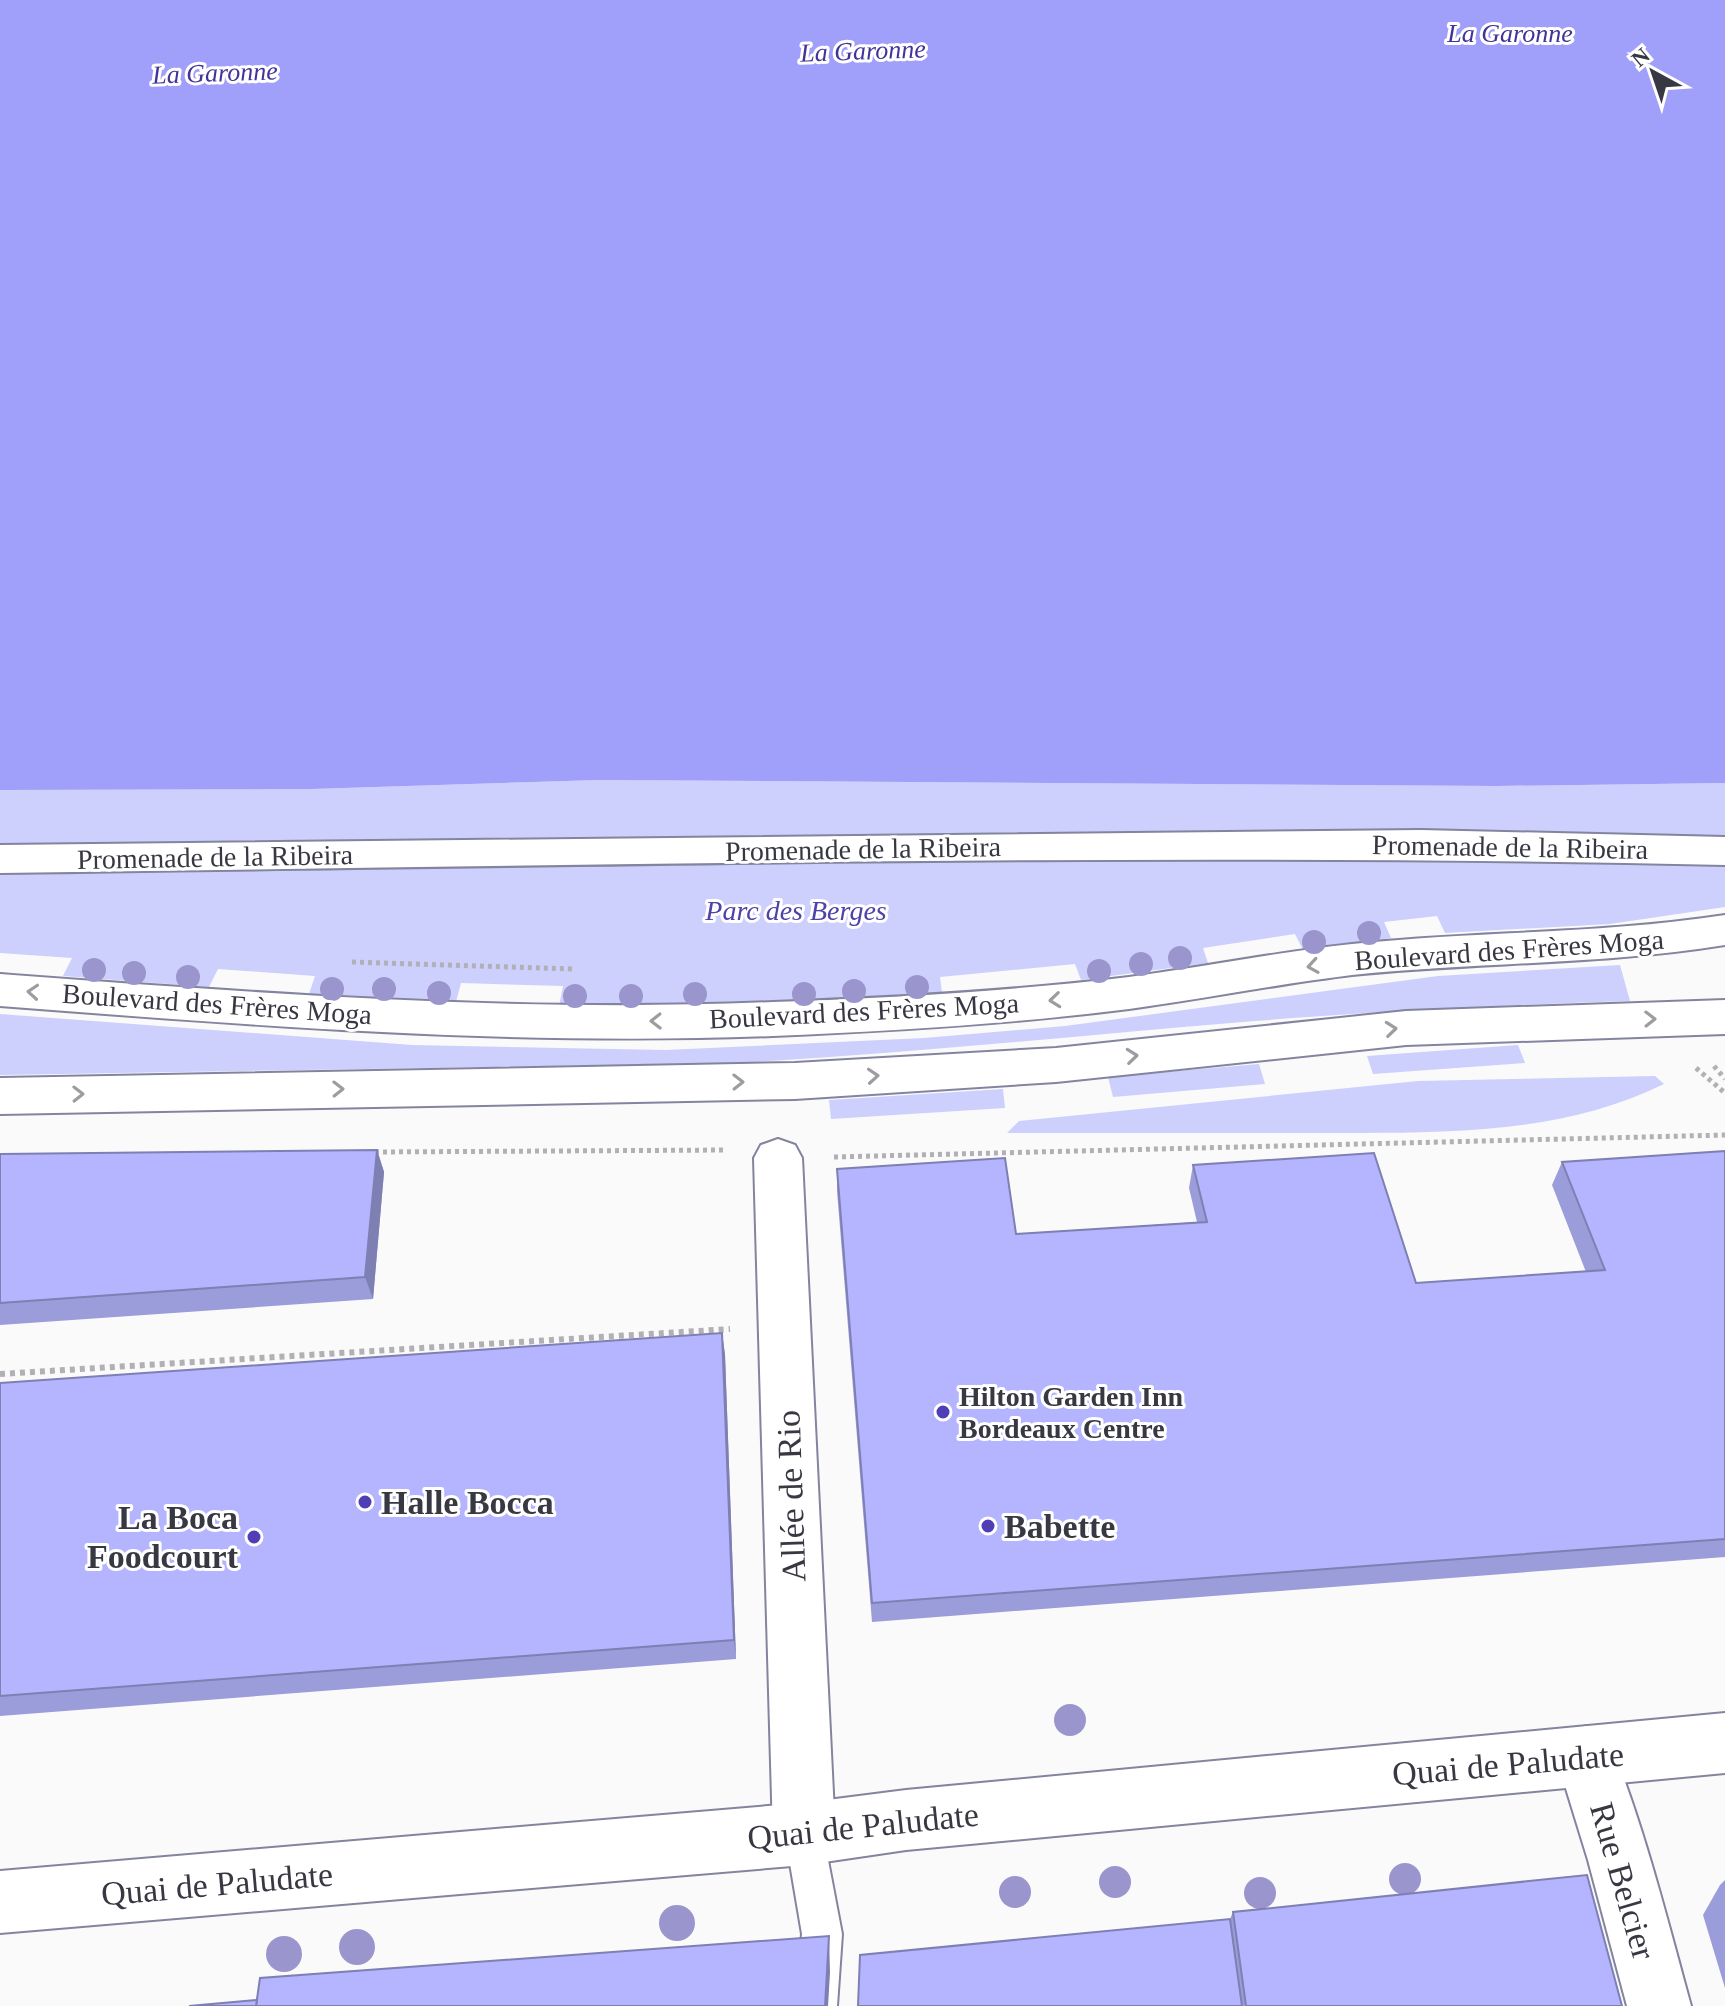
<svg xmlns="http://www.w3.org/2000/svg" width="1725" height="2006" viewBox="0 0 1725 2006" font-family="'Times New Roman',serif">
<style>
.green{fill:#cdcffd}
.water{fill:#a09ff9}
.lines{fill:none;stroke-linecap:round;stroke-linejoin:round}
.lane-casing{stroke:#83849e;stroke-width:4}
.street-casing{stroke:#83849e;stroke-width:4}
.secondary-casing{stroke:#83849e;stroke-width:4}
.primary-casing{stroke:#83849e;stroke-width:4}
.path-far1{stroke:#b1b1b5;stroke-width:5;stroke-dasharray:4 4;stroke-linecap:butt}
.path{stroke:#b1b1b5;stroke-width:6;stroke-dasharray:5 5;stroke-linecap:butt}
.lane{fill:#fff;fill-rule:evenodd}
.street{fill:#fff;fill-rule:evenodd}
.secondary{fill:#fff;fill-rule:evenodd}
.primary{fill:#fff;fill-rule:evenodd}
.tree{fill:#9b95cd}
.wall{fill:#9b9cda}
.shaded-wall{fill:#7e7fb2}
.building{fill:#b4b5fe;stroke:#7e7fb2;stroke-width:2}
.oneway{stroke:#9c9ca1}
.poi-dot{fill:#4f3eb5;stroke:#fff;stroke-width:3}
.labels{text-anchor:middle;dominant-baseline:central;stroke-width:6;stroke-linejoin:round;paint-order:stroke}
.far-water-label{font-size:26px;font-style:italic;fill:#423399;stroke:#fff}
.street-label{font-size:28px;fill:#383843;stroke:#fff}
.park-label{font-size:28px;font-style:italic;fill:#4d42a9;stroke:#fff}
.poi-label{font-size:28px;font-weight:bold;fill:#383843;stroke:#fff;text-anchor:start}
.near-street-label{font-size:34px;fill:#383843;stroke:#fff}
.near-poi-label{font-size:34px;font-weight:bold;fill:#383843;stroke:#fff;text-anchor:start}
</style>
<rect width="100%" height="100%" fill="#fafafa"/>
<!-- green -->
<g class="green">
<path d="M599 780 1496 786 1725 783V907L1610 924 1445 933 1437 916 1384 922 1391 938 1303 950 1295 934 1203 948 1208 963 1081 980 1075 964 940 977 942 993C814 1004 687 1006 559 1006L563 986 461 983 456 1002 309 994 315 976 218 969 209 987 63 976 72 958 0 953V790L312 789Z"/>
<path d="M1620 965 1630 1001C1504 1005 1380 1011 1255 1021 1081 1035 909 1054 735 1063L0 1075V1014L412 1045 666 1050 924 1038 1065 1026 1438 976Z"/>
<polygon points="1518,1045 1525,1063 1373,1074 1367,1056"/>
<polygon points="1259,1064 1265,1084 1113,1097 1108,1077"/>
<path d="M1655 1076 1664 1084C1550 1140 1422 1132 1299 1133 1202 1133 1104 1133 1007 1133L1019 1121 1418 1081Z"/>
<polygon points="1003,1089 1005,1108 831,1119 829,1100"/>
</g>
<!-- water -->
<polygon class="water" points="0,0 1725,0 1725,783 1496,786 599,780 312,789 0,790"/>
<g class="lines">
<defs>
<polygon id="lane" points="804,1815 818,1820 823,1834 842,1934 837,2006 795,2006 802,1934 785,1834 790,1820"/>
<g id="street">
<path d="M1421 830 1725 837V865C1150 852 575 866 0 873V845Z"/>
<polygon points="778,1139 795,1145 802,1158 835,1834 826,1856 804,1865 782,1856 773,1834 754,1158 761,1145"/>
<path d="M1586 1726 1607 1735C1643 1822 1666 1915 1691 2006H1627L1588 1860 1556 1756 1565 1735Z"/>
</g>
<polygon id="secondary" points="1725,1713 1725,1773 906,1850 804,1865 0,1933 0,1871 804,1803 906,1790"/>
<g id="primary">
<path d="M1725 915V945C1602 965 1477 962 1352 975 1278 984 1203 999 1129 1009 1011 1024 891 1031 773 1036 515 1046 257 1026 0 1006V974C257 993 515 1013 773 1002 891 998 1011 991 1129 977 1203 967 1278 952 1352 944 1477 931 1602 934 1725 915Z"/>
<polygon points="1725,1000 1725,1034 1406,1045 1056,1082 795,1099 0,1114 0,1078 795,1063 1056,1048 1406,1011"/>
</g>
</defs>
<!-- lane casing -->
<use href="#lane" class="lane-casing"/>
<!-- street casing -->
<use href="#street" class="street-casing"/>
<!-- secondary casing -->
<use href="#secondary" class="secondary-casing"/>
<!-- primary casing -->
<use href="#primary" class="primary-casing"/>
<!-- path-far1 -->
<g class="path-far1">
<polyline points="352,962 574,969"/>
<polyline points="1714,1066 1725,1079"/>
<polyline points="1696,1068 1725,1093"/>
<polyline points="375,1152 725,1150"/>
<polyline points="834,1157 1725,1135"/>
</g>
<!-- path -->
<polyline class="path" points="0,1374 730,1329"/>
<!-- lane -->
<use href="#lane" class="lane"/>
<!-- street -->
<use href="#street" class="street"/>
<!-- secondary -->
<use href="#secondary" class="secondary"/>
<!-- primary -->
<use href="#primary" class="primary"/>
</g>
<!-- trees -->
<g class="tree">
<circle cx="1369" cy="933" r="12"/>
<circle cx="1314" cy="942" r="12"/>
<circle cx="1180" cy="958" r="12"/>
<circle cx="1141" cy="964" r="12"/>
<circle cx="94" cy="970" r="12"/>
<circle cx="1099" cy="971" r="12"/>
<circle cx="134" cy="973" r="12"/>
<circle cx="188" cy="977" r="12"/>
<circle cx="917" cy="987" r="12"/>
<circle cx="332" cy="989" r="12"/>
<circle cx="384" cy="989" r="12"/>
<circle cx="854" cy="991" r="12"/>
<circle cx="439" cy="993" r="12"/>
<circle cx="695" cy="994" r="12"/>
<circle cx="804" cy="994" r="12"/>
<circle cx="575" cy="996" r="12"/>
<circle cx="631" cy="996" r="12"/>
<circle cx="1070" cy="1720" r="16"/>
<circle cx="1405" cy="1879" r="16"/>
<circle cx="1115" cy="1882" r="16"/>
<circle cx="1015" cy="1892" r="16"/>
<circle cx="1260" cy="1893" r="16"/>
<circle cx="677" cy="1923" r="18"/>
<circle cx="357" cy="1947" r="18"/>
<circle cx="284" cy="1954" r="18"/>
</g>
<!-- wall -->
<g class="wall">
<polygon points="377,1150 384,1172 373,1299 0,1325 0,1154"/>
<polygon points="1725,1151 1725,1557 872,1622 837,1191 837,1169 1016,1234 1197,1222 1189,1188 1193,1165 1416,1283 1586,1272 1552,1185 1562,1162"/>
<polygon points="722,1333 725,1355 736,1659 0,1716 0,1383"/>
<polygon points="1725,1880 1725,1988 1703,1915 1720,1885"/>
<polygon points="1233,1912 1622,2006 858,2006 1230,1919"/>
</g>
<!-- shaded-wall -->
<g class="shaded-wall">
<polygon points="377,1150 384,1172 373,1299 365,1277"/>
<polygon points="722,1333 725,1355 736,1659 734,1640"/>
<polygon points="829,1936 830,1973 828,2006 825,2006"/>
</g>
<!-- building -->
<g class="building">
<polygon points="377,1150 365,1277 0,1303 0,1154"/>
<polygon points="1725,1151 1725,1539 872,1603 837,1169 1005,1158 1016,1234 1207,1222 1193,1165 1374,1153 1416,1283 1605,1270 1562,1162"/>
<polygon points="722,1333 734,1640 0,1696 0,1383"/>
<polygon points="1587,1875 1622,2006 1246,2006 1233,1912"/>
<polygon points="1230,1919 1242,2006 858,2006 860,1955"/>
<polygon points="829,1936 825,2006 256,2006 260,1978"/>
<polygon points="257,2000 256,2006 189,2006"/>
</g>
<!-- one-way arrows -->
<defs><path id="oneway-chevron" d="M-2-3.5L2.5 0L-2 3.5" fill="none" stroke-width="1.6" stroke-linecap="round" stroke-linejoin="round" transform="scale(2)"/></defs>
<g class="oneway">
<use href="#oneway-chevron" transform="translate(1313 966) rotate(171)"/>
<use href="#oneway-chevron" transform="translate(33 992) rotate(-176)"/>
<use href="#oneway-chevron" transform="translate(1055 1000) rotate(174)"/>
<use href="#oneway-chevron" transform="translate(1650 1019) rotate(-1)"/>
<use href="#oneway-chevron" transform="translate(656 1021) rotate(179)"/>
<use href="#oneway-chevron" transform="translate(1391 1029) rotate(-6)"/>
<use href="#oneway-chevron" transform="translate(1132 1056) rotate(-6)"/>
<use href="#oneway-chevron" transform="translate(873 1076) rotate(-4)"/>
<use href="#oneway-chevron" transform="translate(738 1082) rotate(-1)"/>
<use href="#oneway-chevron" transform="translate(338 1089) rotate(-1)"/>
<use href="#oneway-chevron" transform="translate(78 1094) rotate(-1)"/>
</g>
<!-- markers -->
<g class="poi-dot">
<circle cx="943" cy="1412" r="8"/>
<circle cx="365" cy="1502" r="8"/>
<circle cx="988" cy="1526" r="8"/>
<circle cx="254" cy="1537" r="8"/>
</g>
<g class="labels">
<!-- far-water labels -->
<g class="far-water-label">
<text x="1510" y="33">La Garonne</text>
<text transform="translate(863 51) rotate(-2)">La Garonne</text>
<text transform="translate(215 73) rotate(-2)">La Garonne</text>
</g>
<!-- street labels -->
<g class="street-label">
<text transform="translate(1510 847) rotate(1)">Promenade de la Ribeira</text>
<text transform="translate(863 849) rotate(-1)">Promenade de la Ribeira</text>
<text transform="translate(215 857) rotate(-1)">Promenade de la Ribeira</text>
<text transform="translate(1509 950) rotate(-4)">Boulevard des Frères Moga</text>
<text transform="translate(217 1004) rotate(4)">Boulevard des Frères Moga</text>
<text transform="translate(864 1011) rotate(-3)">Boulevard des Frères Moga</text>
</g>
<!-- park labels -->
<g class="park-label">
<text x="796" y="910">Parc des Berges</text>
</g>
<!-- poi labels -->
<g class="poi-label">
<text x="959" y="1396">Hilton Garden Inn<tspan x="959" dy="32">Bordeaux Centre</tspan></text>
</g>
<!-- near-street labels -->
<g class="near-street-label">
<text transform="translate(791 1496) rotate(-92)">Allée de Rio</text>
<text transform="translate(1508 1764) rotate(-5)">Quai de Paludate</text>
<text transform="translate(863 1826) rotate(-6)">Quai de Paludate</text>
<text transform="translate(1623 1881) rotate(74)">Rue Belcier</text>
<text transform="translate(217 1884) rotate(-5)">Quai de Paludate</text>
</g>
<!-- near-poi labels -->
<g class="near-poi-label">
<text x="381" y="1502">Halle Bocca</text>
<text x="238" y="1517" text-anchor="end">La Boca<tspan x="238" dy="39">Foodcourt</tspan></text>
<text x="1004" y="1526">Babette</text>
</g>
</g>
<!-- north arrow -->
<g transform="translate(1653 72) rotate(320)" stroke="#ffffff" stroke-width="6" paint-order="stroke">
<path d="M0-6L14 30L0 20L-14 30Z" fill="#383843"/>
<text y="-12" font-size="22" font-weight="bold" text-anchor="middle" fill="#383843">N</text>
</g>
</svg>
